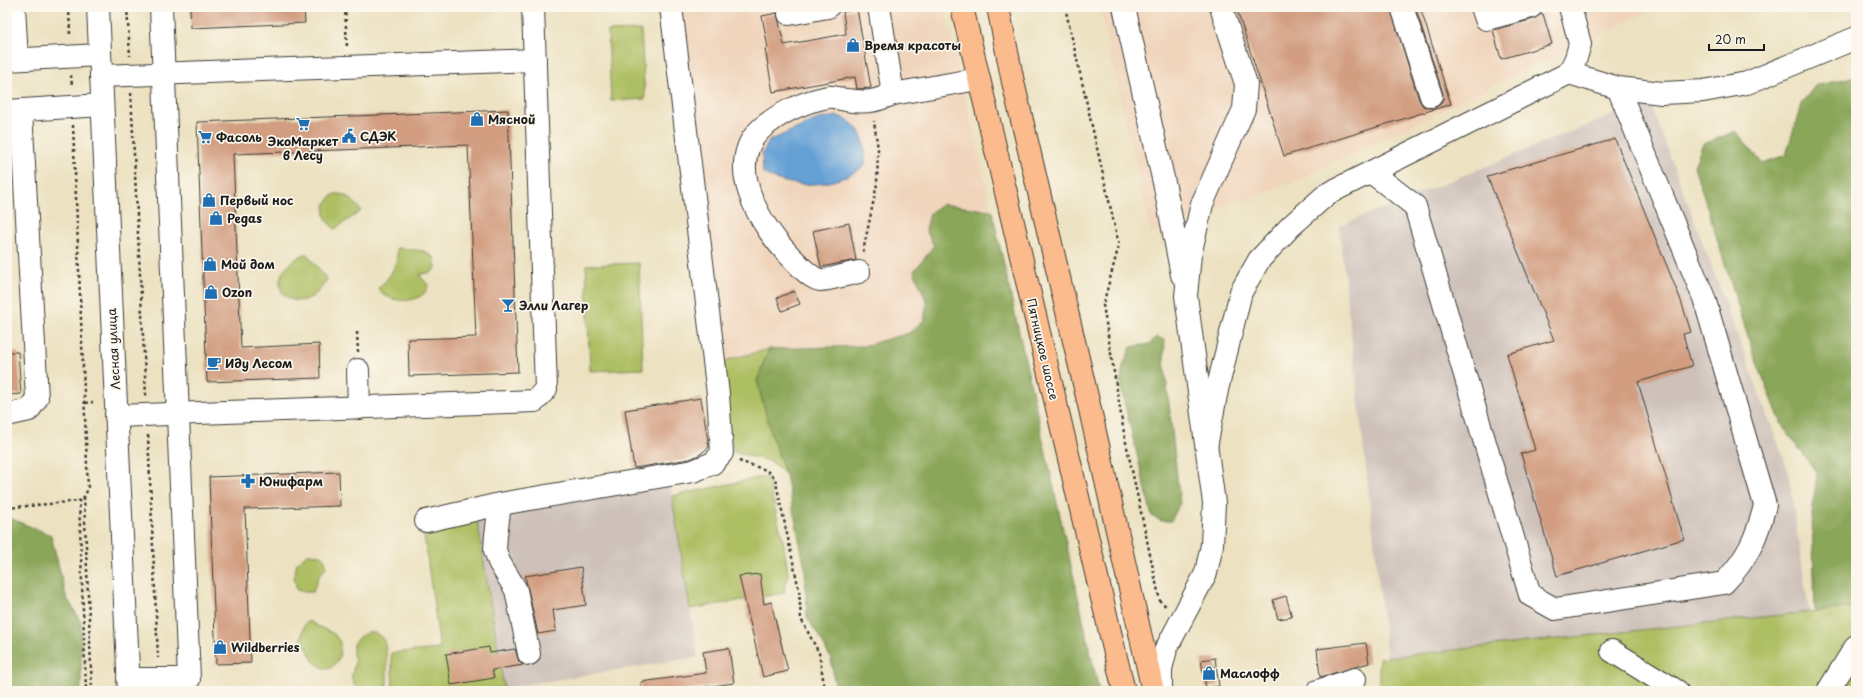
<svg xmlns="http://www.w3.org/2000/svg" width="1863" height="698" viewBox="0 0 1863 698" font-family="'Playpen Sans',sans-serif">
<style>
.built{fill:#f0d5bc}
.industrial{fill:#cec1b9}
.green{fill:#aebf63;stroke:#656e40}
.forest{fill:#8aa659;stroke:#53613a}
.water{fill:#65a0d5;stroke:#405e78}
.building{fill:#d29d80}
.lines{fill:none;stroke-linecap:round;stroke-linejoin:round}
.minor-casing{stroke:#3b3a35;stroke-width:24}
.major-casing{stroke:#3b3a35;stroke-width:24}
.path{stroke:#3b3a35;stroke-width:2.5;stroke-dasharray:3 3;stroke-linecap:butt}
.minor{stroke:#fff;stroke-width:22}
.major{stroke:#fbbb8d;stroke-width:22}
.labels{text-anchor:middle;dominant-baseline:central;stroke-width:3.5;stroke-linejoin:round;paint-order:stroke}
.poi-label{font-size:12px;font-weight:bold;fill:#1c1c1c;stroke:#fbf7ec;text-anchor:start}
.street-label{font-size:12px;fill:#1c1c1c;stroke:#fbf7ec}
</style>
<rect width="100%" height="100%" fill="#fbf7ec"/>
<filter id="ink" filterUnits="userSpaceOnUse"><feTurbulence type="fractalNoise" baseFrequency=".025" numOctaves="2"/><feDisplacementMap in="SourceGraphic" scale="8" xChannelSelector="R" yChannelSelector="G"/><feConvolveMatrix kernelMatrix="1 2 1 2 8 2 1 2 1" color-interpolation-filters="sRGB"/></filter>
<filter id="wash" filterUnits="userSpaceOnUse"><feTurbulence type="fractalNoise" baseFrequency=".012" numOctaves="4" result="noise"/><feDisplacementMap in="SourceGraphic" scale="16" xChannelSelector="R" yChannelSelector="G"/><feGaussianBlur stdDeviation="0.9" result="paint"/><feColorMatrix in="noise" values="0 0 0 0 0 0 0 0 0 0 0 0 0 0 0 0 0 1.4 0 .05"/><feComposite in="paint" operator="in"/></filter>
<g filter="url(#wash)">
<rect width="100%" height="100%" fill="#ece1c0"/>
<!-- built -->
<g class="built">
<polygon points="678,7 944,7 992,211 943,204 926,230 934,246 914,271 927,303 924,320 909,333 863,346 769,349 724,361"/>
<polygon points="1100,7 1657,7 1293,182 1151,233"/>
</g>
<!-- industrial -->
<g class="industrial">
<polygon points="1649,100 1788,470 1809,612 1387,658 1339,226"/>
<polygon points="670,483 698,657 504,688 477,519 499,516 509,519 516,511"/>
</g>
<!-- green -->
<g class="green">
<polygon points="641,30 645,99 611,101 608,31"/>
<path d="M335 194C347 193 355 202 361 211L335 229C322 220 320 203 335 194Z"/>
<path d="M397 248 424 251 435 258 436 268C432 273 427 273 421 274L420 276 428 285C426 305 386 305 378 288 391 277 398 265 397 248Z"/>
<path d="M306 253 327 279C305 321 262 294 288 265 292 260 300 257 306 253Z"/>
<polygon points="639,263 643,369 590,371 586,265"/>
<polygon points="769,349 757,381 772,436 786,475 772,462 734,452 727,423 724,361"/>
<polygon points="767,476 784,545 788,574 784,593 690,609 672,496"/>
<polygon points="477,519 504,688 465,691 393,691 391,653 440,649 423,528"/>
<polygon points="307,554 321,555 325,560 326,567 318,578 313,592 305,592 297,590 294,576 297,563"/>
<polygon points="1856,607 1856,691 1379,691 1379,658"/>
<polygon points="308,621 334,634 340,642 340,657 337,661 331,668 325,669 313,661 307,648 301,640 304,626"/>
<path d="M368 632C374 632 380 634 384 641 387 647 389 687 385 691H358C348 677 353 675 355 660L353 655V644L359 637Z"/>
</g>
<!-- forest -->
<g class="forest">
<polygon points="1856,76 1856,607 1815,611 1812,514 1817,473 1783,427 1753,353 1694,166 1703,144 1736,131 1762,163 1786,155 1801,104 1815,86"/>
<polygon points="943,204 992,211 1099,691 836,691 831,659 819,636 807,618 805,568 786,475 772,436 757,381 769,349 863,346 909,333 924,320 927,303 914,271 934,246 926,230 930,213"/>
<polygon points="1156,337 1165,340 1164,359 1180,503 1171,521 1161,521 1152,516 1120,385 1123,366 1131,347 1149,344"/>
<polygon points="7,517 51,535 66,596 81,622 81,691 7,691"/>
</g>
<!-- water -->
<path class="water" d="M838 116C863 125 866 141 865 165 839 187 792 191 763 173L762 154 769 141 818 119Z"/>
<g id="blocks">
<!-- building -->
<g class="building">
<polygon points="190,7 304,7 305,23 191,28"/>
<polygon points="1236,7 1390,7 1419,100 1423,106 1428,108 1434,108 1441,104 1443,99 1443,93 1415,7 1420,7 1451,104 1284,156"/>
<polygon points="857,9 871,88 857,89 855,77 773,92 765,49 768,48 762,16 777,13 784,45 846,34 843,12"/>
<polygon points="1541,14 1543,14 1552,44 1501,59 1493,30 1534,19"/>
<polygon points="508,110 518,372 409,376 408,339 476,337 468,145 233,154 241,348 319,344 320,378 207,382 197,122"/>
<polygon points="1615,139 1680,298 1691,332 1683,334 1692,366 1638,382 1684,539 1557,576 1521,454 1535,450 1507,354 1554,340 1487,176"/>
<polygon points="849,223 856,260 821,267 813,231"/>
<polygon points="794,291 800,304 782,311 777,298"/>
<polygon points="7,352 18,352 21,394 7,395"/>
<polygon points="701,398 709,447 699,455 690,459 634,468 625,410"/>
<polygon points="339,472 340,506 245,509 251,663 216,664 209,477"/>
<polygon points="581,567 586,605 553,610 556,631 538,634 525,576"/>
<polygon points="760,574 764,604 771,602 788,671 763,677 739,576"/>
<polygon points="1286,596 1292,617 1278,619 1273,600"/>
<polygon points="1366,643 1369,663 1320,677 1317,649"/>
<polygon points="489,647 490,653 515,649 519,662 523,665 492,670 494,678 451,685 446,654"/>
<polygon points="729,648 734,683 677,691 641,691 641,682 706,673 703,652"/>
<polygon points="1215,658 1219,686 1206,688 1201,660"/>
</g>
</g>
</g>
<g filter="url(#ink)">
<use href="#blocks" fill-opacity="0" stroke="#3b3a35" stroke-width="1"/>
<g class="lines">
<defs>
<g id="minor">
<polyline points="14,7 17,59"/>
<polyline points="98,7 129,691"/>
<polyline points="879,7 893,94 978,79"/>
<polyline points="1124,7 1165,187 1182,275"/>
<polyline points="1402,7 1431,96"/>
<polyline points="1482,7 1486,19 1531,7"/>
<polyline points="789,14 828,7"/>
<polyline points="7,60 100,55"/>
<polyline points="1569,73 1576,58 1580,44 1570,7"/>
<polyline points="101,76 535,60"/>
<polyline points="7,111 102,105"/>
<path d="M1371 172 1415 206 1530 595 1555 609 1724 583C1747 559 1757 538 1765 505L1704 298 1618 88"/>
<path d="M859 272C851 273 826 281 820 280 810 278 801 267 794 260 761 229 718 159 767 124 784 111 807 101 828 97 833 96 840 99 846 100 867 103 873 102 893 94"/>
<polyline points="358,370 359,408"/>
<polyline points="7,415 29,410 37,398 21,111"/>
<polyline points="116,416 535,401 546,389 533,7"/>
<polyline points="1207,442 1217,390 1241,292 1259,260 1291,226 1327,194 1569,73 1618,88 1662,93 1703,91 1747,83 1856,38"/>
<polyline points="500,504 496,535 495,550 499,562 516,590 529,654"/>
<polyline points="426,521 500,504 693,471 713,463 722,453 718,394 671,7"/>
<polyline points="1612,651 1677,691"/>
<polyline points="128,679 189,679 161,7"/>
<polyline points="1161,691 1161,669 1166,649 1206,573 1212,545 1214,503 1186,296 1190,255 1202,204 1244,109 1246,84 1221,7"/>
<polyline points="1318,691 1355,679"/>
<polyline points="1828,691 1856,646"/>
</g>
<g id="major">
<polyline points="962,7 1124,691"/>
<polyline points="998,7 1013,82 1089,405 1153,691"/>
</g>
</defs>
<!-- minor casing -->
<use href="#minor" class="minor-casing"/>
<!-- major casing -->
<use href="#major" class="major-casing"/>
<!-- path -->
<g class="path">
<polyline points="69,7 70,36"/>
<polyline points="127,7 130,56"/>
<polyline points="345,7 347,48"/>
<polyline points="1065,7 1119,245 1103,305 1124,433 1160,601 1167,607"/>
<polyline points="71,75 72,86"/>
<polyline points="131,93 146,396"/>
<polyline points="73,125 88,489 84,497 79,501 86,691"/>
<polyline points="863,252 877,184 878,149 874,121"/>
<polyline points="357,332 358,352"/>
<polyline points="85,403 93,402"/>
<polyline points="148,435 158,658"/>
<polyline points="739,461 766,470 775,478 799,590 801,619 819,653 825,691"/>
<polyline points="84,497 92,691"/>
<polyline points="7,508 79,501"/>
</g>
<!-- minor -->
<use href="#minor" class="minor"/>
<!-- major -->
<use href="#major" class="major"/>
</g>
</g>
<!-- icons -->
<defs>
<symbol id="shop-bare" viewBox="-9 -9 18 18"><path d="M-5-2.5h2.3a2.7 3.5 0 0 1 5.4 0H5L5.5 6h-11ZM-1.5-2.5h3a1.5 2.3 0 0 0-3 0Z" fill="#1f6fb2" stroke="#fbf7ec" stroke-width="2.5" paint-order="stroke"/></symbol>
<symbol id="supermarket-bare" viewBox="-9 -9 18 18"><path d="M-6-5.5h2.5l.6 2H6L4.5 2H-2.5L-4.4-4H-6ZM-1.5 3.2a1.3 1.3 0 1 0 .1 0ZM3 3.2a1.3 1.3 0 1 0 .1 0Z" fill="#1f6fb2" stroke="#fbf7ec" stroke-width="2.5" paint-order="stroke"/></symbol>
<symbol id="civic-bare" viewBox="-9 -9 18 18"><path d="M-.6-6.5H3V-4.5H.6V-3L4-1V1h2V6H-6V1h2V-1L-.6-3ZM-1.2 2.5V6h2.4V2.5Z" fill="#1f6fb2" stroke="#fbf7ec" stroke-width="2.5" paint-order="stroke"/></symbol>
<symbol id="bar-bare" viewBox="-9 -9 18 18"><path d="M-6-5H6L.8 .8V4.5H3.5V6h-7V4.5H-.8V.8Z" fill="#1f6fb2" stroke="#fbf7ec" stroke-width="2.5" paint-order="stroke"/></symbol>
<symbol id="cafe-bare" viewBox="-9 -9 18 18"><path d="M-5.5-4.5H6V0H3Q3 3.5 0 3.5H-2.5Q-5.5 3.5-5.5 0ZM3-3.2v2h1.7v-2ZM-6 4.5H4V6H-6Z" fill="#1f6fb2" stroke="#fbf7ec" stroke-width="2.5" paint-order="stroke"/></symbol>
<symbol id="pharmacy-bare" viewBox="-9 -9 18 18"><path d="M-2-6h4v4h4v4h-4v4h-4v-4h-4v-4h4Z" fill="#1f6fb2" stroke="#fbf7ec" stroke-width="2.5" paint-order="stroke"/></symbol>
</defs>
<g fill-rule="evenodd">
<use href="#shop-bare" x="843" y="35" width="20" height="20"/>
<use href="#shop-bare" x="467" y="109" width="20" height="20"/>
<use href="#supermarket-bare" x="293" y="114" width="20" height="20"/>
<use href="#civic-bare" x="339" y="126" width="20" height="20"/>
<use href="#supermarket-bare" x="195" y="127" width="20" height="20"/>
<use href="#shop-bare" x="199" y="190" width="20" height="20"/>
<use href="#shop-bare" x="206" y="208" width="20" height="20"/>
<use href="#shop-bare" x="200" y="254" width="20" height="20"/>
<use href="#shop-bare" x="201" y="282" width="20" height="20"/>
<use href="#bar-bare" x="498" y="295" width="20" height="20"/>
<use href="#cafe-bare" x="204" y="353" width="20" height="20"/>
<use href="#pharmacy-bare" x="238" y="471" width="20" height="20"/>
<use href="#shop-bare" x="210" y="637" width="20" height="20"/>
<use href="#shop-bare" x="1199" y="663" width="20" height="20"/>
</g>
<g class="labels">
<!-- poi labels -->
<g class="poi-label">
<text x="864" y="45">Время красоты</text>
<text x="488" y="119">Мясной</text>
<text x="360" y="136">СДЭК</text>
<text x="216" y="137">Фасоль</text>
<text x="303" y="141" text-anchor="middle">ЭкоМаркет<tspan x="303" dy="14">в Лесу</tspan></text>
<text x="220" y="200">Первый нос</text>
<text x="227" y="218">Pegas</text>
<text x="221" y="264">Мой дом</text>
<text x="222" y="292">Ozon</text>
<text x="519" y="305">Элли Лагер</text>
<text x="225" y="363">Иду Лесом</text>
<text x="259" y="481">Юнифарм</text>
<text x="231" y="647">Wildberries</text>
<text x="1220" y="673">Маслофф</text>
</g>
<!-- street labels -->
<g class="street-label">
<text transform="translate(113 349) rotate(-93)">Лесная улица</text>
<text transform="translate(1043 349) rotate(77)">Пятницкое шоссе</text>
</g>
</g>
<!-- margin -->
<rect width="1863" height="698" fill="none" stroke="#fbf7ec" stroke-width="24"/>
<!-- scale -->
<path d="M1709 44v6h55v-6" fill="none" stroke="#1c1c1c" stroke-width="2"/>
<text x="1715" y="44" font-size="12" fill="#1c1c1c" stroke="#fbf7ec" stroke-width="3" paint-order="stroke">20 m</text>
</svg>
